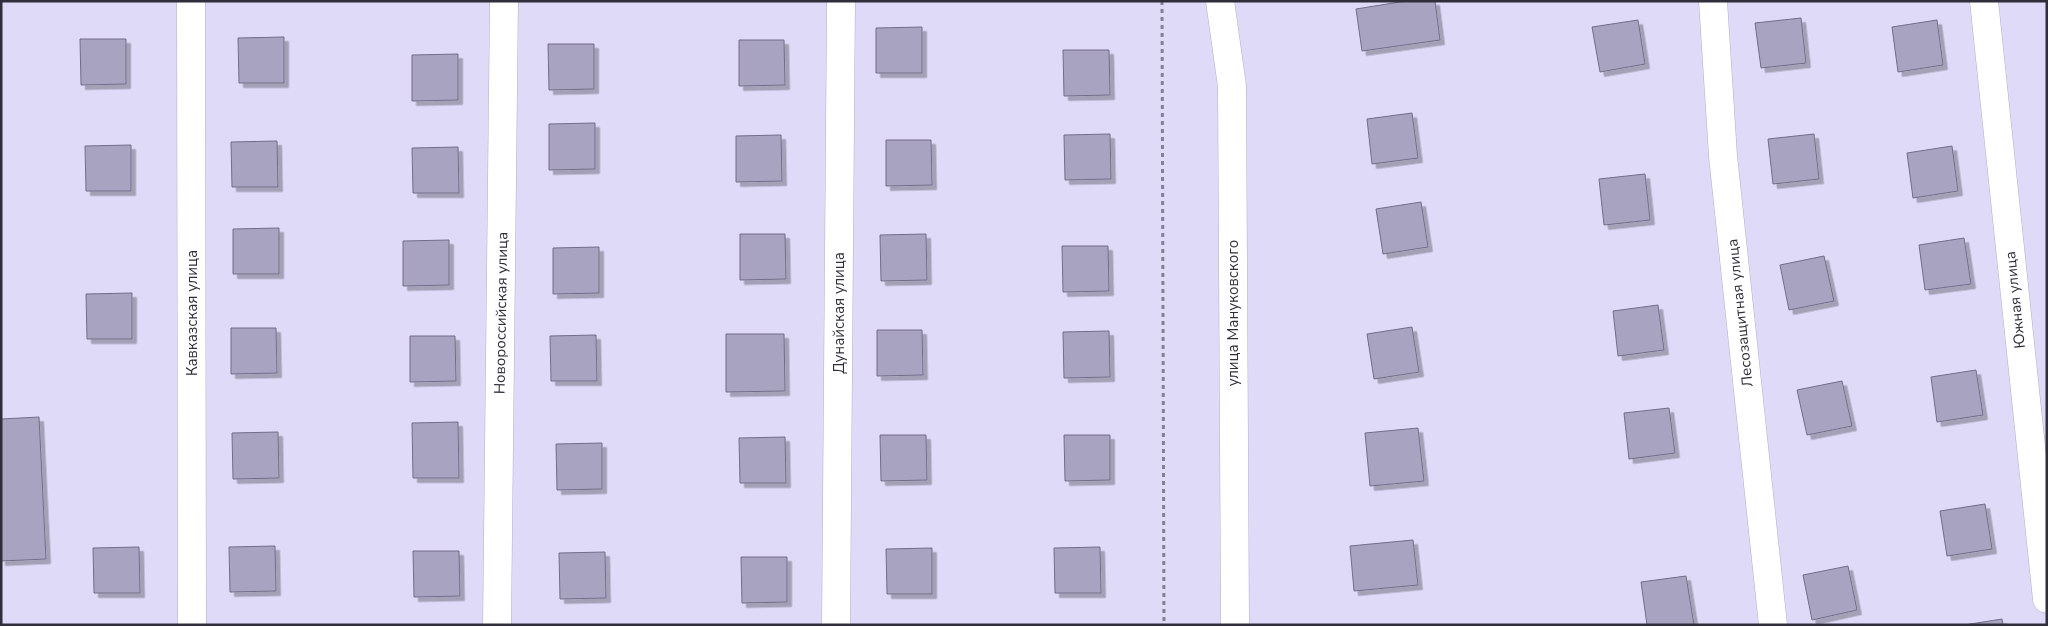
<svg xmlns="http://www.w3.org/2000/svg" width="2048" height="626" viewBox="0 0 2048 626" font-family="'Nunito Sans',sans-serif">
<style>
.building{fill:#a8a3c0;stroke:#726d88;filter:url(#shadow)}
.lines{fill:none;stroke-linecap:round;stroke-linejoin:round}
.minor-casing{stroke:#b3aecb;stroke-width:29}
.tertiary-casing{stroke:#b3aecb;stroke-width:29}
.path{stroke:#838094;stroke-width:3;stroke-dasharray:4 4;stroke-linecap:butt}
.minor{stroke:#fff;stroke-width:28}
.tertiary{stroke:#fff;stroke-width:28}
.labels{text-anchor:middle;dominant-baseline:central;stroke-width:5;stroke-linejoin:round;paint-order:stroke}
.street-label{font-size:15px;fill:#302e3a;stroke:#fff}
</style>
<defs>
<filter id="shadow"><feDropShadow dx="4.5" dy="4.5" stdDeviation="0" flood-color="#0004"/></filter>
</defs>
<rect width="100%" height="100%" fill="#dfdaf8"/>
<!-- building -->
<g class="building">
<polygon points="1406,1 1435,1 1440,40 1362,51 1356,9"/>
<polygon points="1801,18 1806,63 1761,68 1755,23"/>
<polygon points="1638,20 1645,64 1600,72 1592,27"/>
<polygon points="1937,20 1943,65 1898,72 1892,27"/>
<polygon points="922,27 922,73 876,73 876,28"/>
<polygon points="284,37 284,83 239,83 238,38"/>
<polygon points="80,39 126,39 126,84 81,85"/>
<polygon points="739,40 784,40 785,85 739,86"/>
<polygon points="548,44 594,44 594,89 549,90"/>
<polygon points="1063,50 1109,50 1110,95 1064,96"/>
<polygon points="458,54 458,100 412,101 412,55"/>
<polygon points="1412,113 1418,158 1372,164 1367,119"/>
<polygon points="595,123 595,169 549,170 549,124"/>
<polygon points="1110,134 1111,179 1065,180 1064,135"/>
<polygon points="1814,134 1819,179 1773,184 1768,139"/>
<polygon points="781,135 782,181 736,182 736,136"/>
<polygon points="886,140 931,140 932,185 886,186"/>
<polygon points="277,141 278,187 232,187 231,142"/>
<polygon points="131,145 131,191 86,191 85,146"/>
<polygon points="1952,146 1958,191 1913,198 1907,153"/>
<polygon points="458,147 459,193 413,193 412,148"/>
<polygon points="1645,174 1650,220 1604,225 1599,179"/>
<polygon points="1421,202 1428,247 1383,254 1376,209"/>
<polygon points="279,228 279,274 233,274 233,229"/>
<polygon points="740,234 785,234 786,279 740,280"/>
<polygon points="926,234 927,280 881,281 880,235"/>
<polygon points="1964,238 1971,284 1925,290 1919,245"/>
<polygon points="449,240 449,285 403,286 403,241"/>
<polygon points="1062,246 1108,246 1109,291 1063,292"/>
<polygon points="599,247 599,293 553,294 553,248"/>
<polygon points="1824,256 1834,301 1789,310 1780,265"/>
<polygon points="132,293 132,339 87,339 86,294"/>
<polygon points="1658,305 1664,350 1618,356 1613,311"/>
<polygon points="1412,327 1419,372 1374,379 1367,334"/>
<polygon points="231,328 276,328 277,373 231,374"/>
<polygon points="877,330 922,330 923,375 877,376"/>
<polygon points="1109,331 1110,377 1064,378 1063,332"/>
<polygon points="726,334 784,334 785,391 726,392"/>
<polygon points="596,335 597,381 551,381 550,336"/>
<polygon points="410,336 455,336 456,381 410,382"/>
<polygon points="1976,370 1983,415 1937,422 1931,377"/>
<polygon points="1842,381 1852,426 1807,435 1797,390"/>
<polygon points="1669,408 1675,453 1629,459 1624,413"/>
<polygon points="39,417 46,559 1,561 1,419"/>
<polygon points="458,422 459,478 413,478 412,423"/>
<polygon points="1418,428 1424,481 1370,486 1365,433"/>
<polygon points="278,432 279,478 233,479 232,433"/>
<polygon points="880,435 926,435 927,480 881,481"/>
<polygon points="1064,435 1110,435 1110,480 1065,481"/>
<polygon points="785,437 786,483 740,483 739,438"/>
<polygon points="602,443 602,489 557,490 556,444"/>
<polygon points="1985,504 1992,549 1947,556 1940,511"/>
<polygon points="1413,540 1418,585 1354,591 1350,546"/>
<polygon points="275,546 276,591 230,592 229,547"/>
<polygon points="139,547 140,593 94,593 93,548"/>
<polygon points="1100,547 1101,593 1055,593 1054,548"/>
<polygon points="932,548 932,594 887,594 886,549"/>
<polygon points="413,551 459,551 460,596 414,597"/>
<polygon points="605,552 606,598 560,599 559,553"/>
<polygon points="741,557 787,557 787,602 742,603"/>
<polygon points="1848,566 1857,610 1812,620 1803,575"/>
<polygon points="1686,576 1694,625 1647,625 1641,582"/>
<polygon points="2002,619 2003,625 1964,625"/>
</g>
<g class="lines">
<defs>
<g id="minor">
<polyline points="1713,1 1723,156 1773,625"/>
<polyline points="1984,1 2047,599"/>
<polyline points="497,625 504,1"/>
<polyline points="836,625 841,1"/>
</g>
<g id="tertiary">
<polyline points="191,1 192,625"/>
<polyline points="1220,1 1232,86 1235,625"/>
</g>
</defs>
<!-- minor casing -->
<use href="#minor" class="minor-casing"/>
<!-- tertiary casing -->
<use href="#tertiary" class="tertiary-casing"/>
<!-- path -->
<polyline class="path" points="1162,1 1164,625"/>
<!-- minor -->
<use href="#minor" class="minor"/>
<!-- tertiary -->
<use href="#tertiary" class="tertiary"/>
</g>
<g class="labels">
<!-- street labels -->
<g class="street-label">
<text transform="translate(2015 300) rotate(-96)">Южная улица</text>
<text transform="translate(192 313) rotate(-90)">Кавказская улица</text>
<text transform="translate(501 313) rotate(-89)">Новороссийская улица</text>
<text transform="translate(839 313) rotate(-90)">Дунайская улица</text>
<text transform="translate(1233 313) rotate(-90)">улица Мануковского</text>
<text transform="translate(1740 313) rotate(-96)">Лесозащитная улица</text>
</g>
</g>
<!-- border -->
<rect width="2048" height="626" fill="none" stroke="#302e3a" stroke-width="5"/>
</svg>
